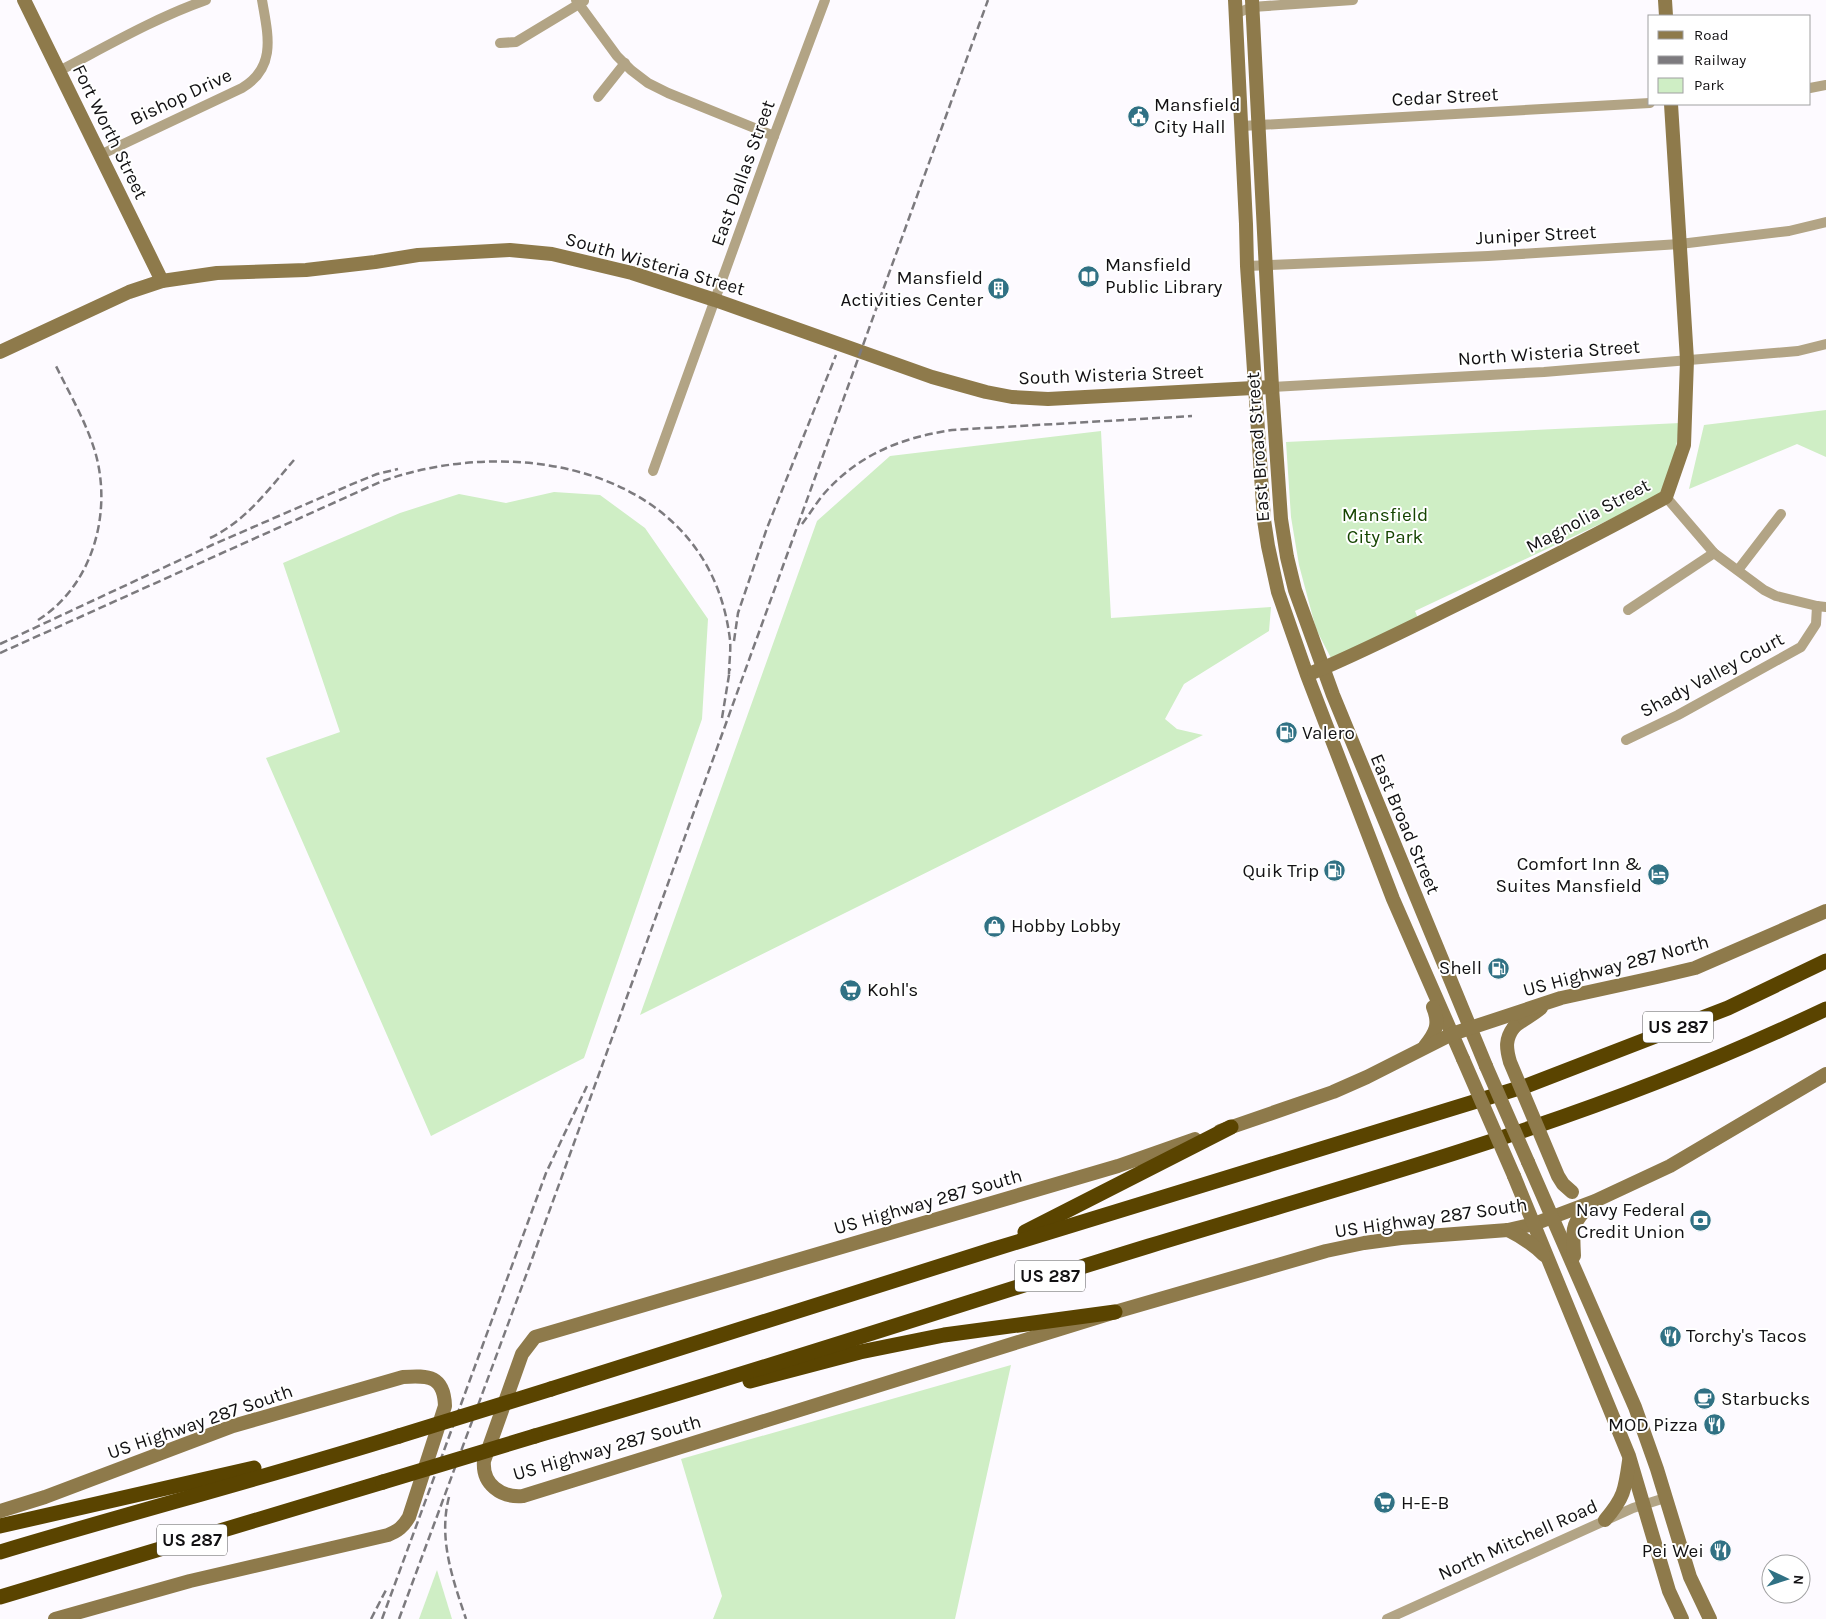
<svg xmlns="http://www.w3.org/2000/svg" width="1826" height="1619" viewBox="0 0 1826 1619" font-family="Karla,sans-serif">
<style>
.green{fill:#cfeec5}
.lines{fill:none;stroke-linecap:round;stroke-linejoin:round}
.street{stroke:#b2a485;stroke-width:10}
.secondary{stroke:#8e7a4b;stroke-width:14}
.highway{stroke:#5a4400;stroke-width:15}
.rail{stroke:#7c7a7e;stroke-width:2.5;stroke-dasharray:8 4;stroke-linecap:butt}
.secondary-bridge{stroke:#8e7a4b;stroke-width:14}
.highway-bridge{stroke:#5a4400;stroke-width:15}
.labels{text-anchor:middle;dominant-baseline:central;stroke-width:4;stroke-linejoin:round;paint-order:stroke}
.shield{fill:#fff;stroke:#59585a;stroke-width:1}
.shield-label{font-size:18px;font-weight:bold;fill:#121113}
.street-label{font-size:19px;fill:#121113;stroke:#fff}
.poi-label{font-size:19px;fill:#121113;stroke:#fff;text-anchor:start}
.park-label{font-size:19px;fill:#154400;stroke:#fff}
</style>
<rect width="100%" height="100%" fill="#fdfaff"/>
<!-- green -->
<g class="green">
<polygon points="1826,410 1826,457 1797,444 1689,489 1704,425"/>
<polygon points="1680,423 1673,465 1662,495 1415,611 1422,628 1331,658 1316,629 1299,565 1291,517 1286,442"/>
<polygon points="1101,431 1111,618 1271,607 1269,631 1184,684 1165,719 1177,729 1203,735 640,1015 817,521 890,456"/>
<polygon points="554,492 600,495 645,528 708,619 702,719 584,1058 431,1136 266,758 340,732 283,563 400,513 459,494 506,503"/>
<polygon points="1011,1365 955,1619 713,1619 722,1596 681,1459"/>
<polygon points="437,1570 452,1619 419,1619"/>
</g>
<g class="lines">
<!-- street -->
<g class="street">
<polyline points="576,0 617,56 631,70 648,83 668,93 774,136"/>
<polyline points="1235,14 1252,7 1353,0"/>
<polyline points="500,43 516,42 584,1"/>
<path d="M59 71C107 46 155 18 206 0"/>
<polyline points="1810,88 1826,85"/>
<polyline points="598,97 625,63"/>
<polyline points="1242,126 1650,103"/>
<path d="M100 155 242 88C277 67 268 35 262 0"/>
<polyline points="1247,266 1488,256 1680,244 1789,231 1826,222"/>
<polyline points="1272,387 1544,372 1798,351 1826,344"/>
<polyline points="653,471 774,136 825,0"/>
<polyline points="1666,497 1714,553 1764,590 1776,596 1817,606 1826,607"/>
<polyline points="1738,570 1781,514"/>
<polyline points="1628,610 1714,553"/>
<polyline points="1626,740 1678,715 1801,647 1816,624 1817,606"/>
<polyline points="1387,1619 1633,1508 1665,1498"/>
</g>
<!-- secondary -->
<g class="secondary">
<polyline points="24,0 162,281"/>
<polyline points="1235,0 1246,224 1247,266 1264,520 1268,546 1278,592 1307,675 1393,899 1463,1059"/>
<polyline points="1252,0 1272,387 1281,519 1287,557 1295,590 1333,695 1486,1066"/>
<polyline points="1665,0 1666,16"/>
<polyline points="0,352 129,292 162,281 217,273 306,270 375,262 418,255 510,250 552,254 632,273 715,300 932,377 986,392 1012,397 1048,399 1272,387"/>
<path d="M1314 672C1364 651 1413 626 1462 602 1531 568 1599 534 1666 497L1684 445 1687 360 1671 104"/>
<path d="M1514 1027C1522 1020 1533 1015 1541 1008"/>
<path d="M1425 1046C1436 1032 1440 1024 1433 1007"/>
<polyline points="1220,1131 1333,1092 1367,1077 1452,1034 1561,998 1657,977 1695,968 1826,911"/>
<path d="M1195 1139 1118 1166 535 1337 522 1354 484 1461C482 1484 501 1498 523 1496L1115 1312 1326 1251 1364 1243 1401 1238 1508 1230 1534 1224 1595 1201 1670 1166 1826 1074"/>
<polyline points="1528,1162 1635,1407 1657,1469 1690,1577 1710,1619"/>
<polyline points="1514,1176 1629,1456 1669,1591 1682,1619"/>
<path d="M1508 1230C1522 1237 1533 1244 1544 1255"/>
<path d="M1574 1256C1573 1228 1570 1225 1591 1204"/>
<path d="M0 1511 45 1497 233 1426 403 1377C429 1375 444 1376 445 1406L409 1517C403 1527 398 1531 388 1535L190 1581 55 1619"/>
<path d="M1605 1520C1624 1498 1625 1490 1629 1461"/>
</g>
<!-- highway -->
<g class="highway">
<polyline points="1025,1232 1231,1127"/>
<polyline points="750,1381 860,1352 944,1335 1115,1312"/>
<polyline points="551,1389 991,1250 1526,1086 1728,1008 1826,961"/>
<path d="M535 1436C741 1377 944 1309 1149 1246 1319 1194 1491 1147 1657 1082 1714 1060 1771 1035 1826 1009"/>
<polyline points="0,1526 254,1468"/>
<path d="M0 1552C133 1512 267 1477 399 1436"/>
<polyline points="0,1597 383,1482"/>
</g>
<!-- rail -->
<g class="rail">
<path d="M802 524C809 515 815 505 822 496 857 455 900 438 952 430L1192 416"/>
<path d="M210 538C246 521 268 490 294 460"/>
<path d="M38 620C92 586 112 515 96 455 87 423 69 393 55 364"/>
<polyline points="734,641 738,613 767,528 836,355"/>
<polyline points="0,644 212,545 357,482 377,474 398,469"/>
<path d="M0 653 380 482C517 432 710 469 730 640 731 651 729 663 729 674"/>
<polyline points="722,718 730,669"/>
<path d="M449 1497C438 1539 453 1580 466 1619"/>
<polyline points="371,1619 386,1590"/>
<polyline points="382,1619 546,1173 587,1086"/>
<polyline points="399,1619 528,1270 988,0"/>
</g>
<!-- secondary-bridge -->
<g class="secondary-bridge">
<path d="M1514 1027C1505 1039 1506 1048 1510 1062L1558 1176 1563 1184 1572 1192"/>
<polyline points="1463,1059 1514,1176"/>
<polyline points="1486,1066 1528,1162"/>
</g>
<!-- highway-bridge -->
<g class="highway-bridge">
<polyline points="399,1436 551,1389"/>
<polyline points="383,1482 535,1436"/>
</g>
</g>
<!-- icons -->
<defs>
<symbol id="civic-disc" viewBox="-11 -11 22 22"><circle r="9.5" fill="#307184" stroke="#fff"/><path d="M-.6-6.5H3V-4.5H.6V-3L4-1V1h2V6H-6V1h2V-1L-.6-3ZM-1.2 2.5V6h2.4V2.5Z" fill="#fff"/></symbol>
<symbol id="library-disc" viewBox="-11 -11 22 22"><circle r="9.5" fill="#307184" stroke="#fff"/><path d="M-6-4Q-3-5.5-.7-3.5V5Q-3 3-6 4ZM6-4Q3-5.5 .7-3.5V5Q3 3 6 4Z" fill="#fff"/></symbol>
<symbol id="building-disc" viewBox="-11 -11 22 22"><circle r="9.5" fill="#307184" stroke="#fff"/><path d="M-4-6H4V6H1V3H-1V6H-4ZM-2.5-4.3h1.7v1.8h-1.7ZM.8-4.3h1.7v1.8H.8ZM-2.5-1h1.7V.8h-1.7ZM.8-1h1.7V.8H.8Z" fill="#fff"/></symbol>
<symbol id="fuel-disc" viewBox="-11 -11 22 22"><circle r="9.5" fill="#307184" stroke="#fff"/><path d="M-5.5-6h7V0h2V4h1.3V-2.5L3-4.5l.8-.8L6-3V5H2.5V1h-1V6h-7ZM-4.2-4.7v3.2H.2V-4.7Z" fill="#fff"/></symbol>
<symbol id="hotel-disc" viewBox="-11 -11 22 22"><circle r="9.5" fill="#307184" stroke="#fff"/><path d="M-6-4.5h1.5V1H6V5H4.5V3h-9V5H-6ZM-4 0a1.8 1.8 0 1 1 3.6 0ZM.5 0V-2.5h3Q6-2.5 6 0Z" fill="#fff"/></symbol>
<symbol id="shop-disc" viewBox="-11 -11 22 22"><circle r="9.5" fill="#307184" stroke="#fff"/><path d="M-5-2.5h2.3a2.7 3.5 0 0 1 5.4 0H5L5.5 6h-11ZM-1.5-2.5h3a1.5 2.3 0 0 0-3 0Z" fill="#fff"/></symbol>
<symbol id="supermarket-disc" viewBox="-11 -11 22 22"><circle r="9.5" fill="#307184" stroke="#fff"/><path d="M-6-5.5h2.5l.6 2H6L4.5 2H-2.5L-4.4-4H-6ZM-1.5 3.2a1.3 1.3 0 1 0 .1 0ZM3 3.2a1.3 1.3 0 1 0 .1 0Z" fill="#fff"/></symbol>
<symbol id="bank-disc" viewBox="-11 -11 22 22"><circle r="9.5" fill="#307184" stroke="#fff"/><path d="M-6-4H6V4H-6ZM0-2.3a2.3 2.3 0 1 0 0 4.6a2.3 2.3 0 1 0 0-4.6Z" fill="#fff"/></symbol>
<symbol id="restaurant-disc" viewBox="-11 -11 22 22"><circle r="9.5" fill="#307184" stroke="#fff"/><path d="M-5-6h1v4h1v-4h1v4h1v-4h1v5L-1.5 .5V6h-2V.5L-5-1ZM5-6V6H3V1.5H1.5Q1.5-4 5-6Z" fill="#fff"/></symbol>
<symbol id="cafe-disc" viewBox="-11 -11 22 22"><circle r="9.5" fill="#307184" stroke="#fff"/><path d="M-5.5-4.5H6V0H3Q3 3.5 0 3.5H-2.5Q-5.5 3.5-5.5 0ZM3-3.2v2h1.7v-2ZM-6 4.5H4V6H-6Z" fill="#fff"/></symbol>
</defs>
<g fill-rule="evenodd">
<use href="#civic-disc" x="1126" y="104" width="25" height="25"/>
<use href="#library-disc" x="1076" y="264" width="25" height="25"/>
<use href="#building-disc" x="986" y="276" width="25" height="25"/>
<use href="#fuel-disc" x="1274" y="720" width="25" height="25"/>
<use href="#fuel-disc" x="1322" y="858" width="25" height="25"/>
<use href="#hotel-disc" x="1646" y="862" width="25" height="25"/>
<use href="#shop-disc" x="982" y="914" width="25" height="25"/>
<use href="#fuel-disc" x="1486" y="956" width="25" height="25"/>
<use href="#supermarket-disc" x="838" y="978" width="25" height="25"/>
<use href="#bank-disc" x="1688" y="1208" width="25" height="25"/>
<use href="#restaurant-disc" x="1658" y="1324" width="25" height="25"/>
<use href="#cafe-disc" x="1692" y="1386" width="25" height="25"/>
<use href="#restaurant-disc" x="1702" y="1412" width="25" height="25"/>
<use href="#supermarket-disc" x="1372" y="1490" width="25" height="25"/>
<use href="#restaurant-disc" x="1708" y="1538" width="25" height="25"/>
</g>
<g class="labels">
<!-- shield labels -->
<g class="shield">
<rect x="1643" y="1011.5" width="70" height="31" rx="4"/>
<rect x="1015" y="1260.5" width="70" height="31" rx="4"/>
<rect x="157" y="1524.5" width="70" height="31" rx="4"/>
</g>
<g class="shield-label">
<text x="1678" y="1027">US 287</text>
<text x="1050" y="1276">US 287</text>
<text x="192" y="1540">US 287</text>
</g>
<!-- street labels -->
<g class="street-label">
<text transform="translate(181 97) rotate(-25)">Bishop Drive</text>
<text transform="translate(1445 97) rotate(-3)">Cedar Street</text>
<text transform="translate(110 132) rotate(64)">Fort Worth Street</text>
<text transform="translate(743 173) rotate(-70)">East Dallas Street</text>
<text transform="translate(1536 235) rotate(-3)">Juniper Street</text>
<text transform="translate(655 264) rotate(16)">South Wisteria Street</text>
<text transform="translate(1549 353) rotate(-4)">North Wisteria Street</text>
<text transform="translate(1111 375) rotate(-2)">South Wisteria Street</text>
<text transform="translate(1258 447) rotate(-94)">East Broad Street</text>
<text transform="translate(1588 516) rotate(-28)">Magnolia Street</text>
<text transform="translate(1712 675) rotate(-28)">Shady Valley Court</text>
<text transform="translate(1405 824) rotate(67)">East Broad Street</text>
<text transform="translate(1616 966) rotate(-15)">US Highway 287 North</text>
<text transform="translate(928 1202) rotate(-16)">US Highway 287 South</text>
<text transform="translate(1431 1218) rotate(-8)">US Highway 287 South</text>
<text transform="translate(200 1422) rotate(-19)">US Highway 287 South</text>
<text transform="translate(607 1448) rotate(-16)">US Highway 287 South</text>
<text transform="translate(1518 1540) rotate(-24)">North Mitchell Road</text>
</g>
<!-- poi labels -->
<g class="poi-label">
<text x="1154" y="105">Mansfield<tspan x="1154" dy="22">City Hall</tspan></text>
<text x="1105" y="265">Mansfield<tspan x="1105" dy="22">Public Library</tspan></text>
<text x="983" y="278" text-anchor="end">Mansfield<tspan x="983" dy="22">Activities Center</tspan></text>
<text x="1302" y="733">Valero</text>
<text x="1642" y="864" text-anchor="end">Comfort Inn &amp;<tspan x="1642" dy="22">Suites Mansfield</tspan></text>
<text x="1319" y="871" text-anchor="end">Quik Trip</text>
<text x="1011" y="926">Hobby Lobby</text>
<text x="1482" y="968" text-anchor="end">Shell</text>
<text x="867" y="990">Kohl's</text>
<text x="1685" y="1210" text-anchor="end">Navy Federal<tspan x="1685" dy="22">Credit Union</tspan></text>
<text x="1686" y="1336">Torchy's Tacos</text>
<text x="1721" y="1399">Starbucks</text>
<text x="1698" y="1425" text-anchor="end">MOD Pizza</text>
<text x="1401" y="1503">H-E-B</text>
<text x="1704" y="1551" text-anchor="end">Pei Wei</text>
</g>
<!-- park labels -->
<g class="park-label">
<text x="1385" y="515">Mansfield<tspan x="1385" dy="22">City Park</tspan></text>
</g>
</g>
<!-- legend -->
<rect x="1648" y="15" width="162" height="90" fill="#ffffff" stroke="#a0a0a1"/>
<rect x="1658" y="31" width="25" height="8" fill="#8e7a4b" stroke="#a0a0a1"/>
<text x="1694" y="40" font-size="15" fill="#121113">Road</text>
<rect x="1658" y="56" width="25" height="8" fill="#7c7a7e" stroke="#a0a0a1"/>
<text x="1694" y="65" font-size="15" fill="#121113">Railway</text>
<rect x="1658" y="78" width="25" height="15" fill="#cfeec5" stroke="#a0a0a1"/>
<text x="1694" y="90" font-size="15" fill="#121113">Park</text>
<!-- north arrow -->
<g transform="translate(1786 1579) rotate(94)"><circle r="24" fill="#ffffff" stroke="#a0a0a1"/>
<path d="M0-4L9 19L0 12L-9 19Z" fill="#307184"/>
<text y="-8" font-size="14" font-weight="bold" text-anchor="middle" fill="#121113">N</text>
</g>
</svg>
